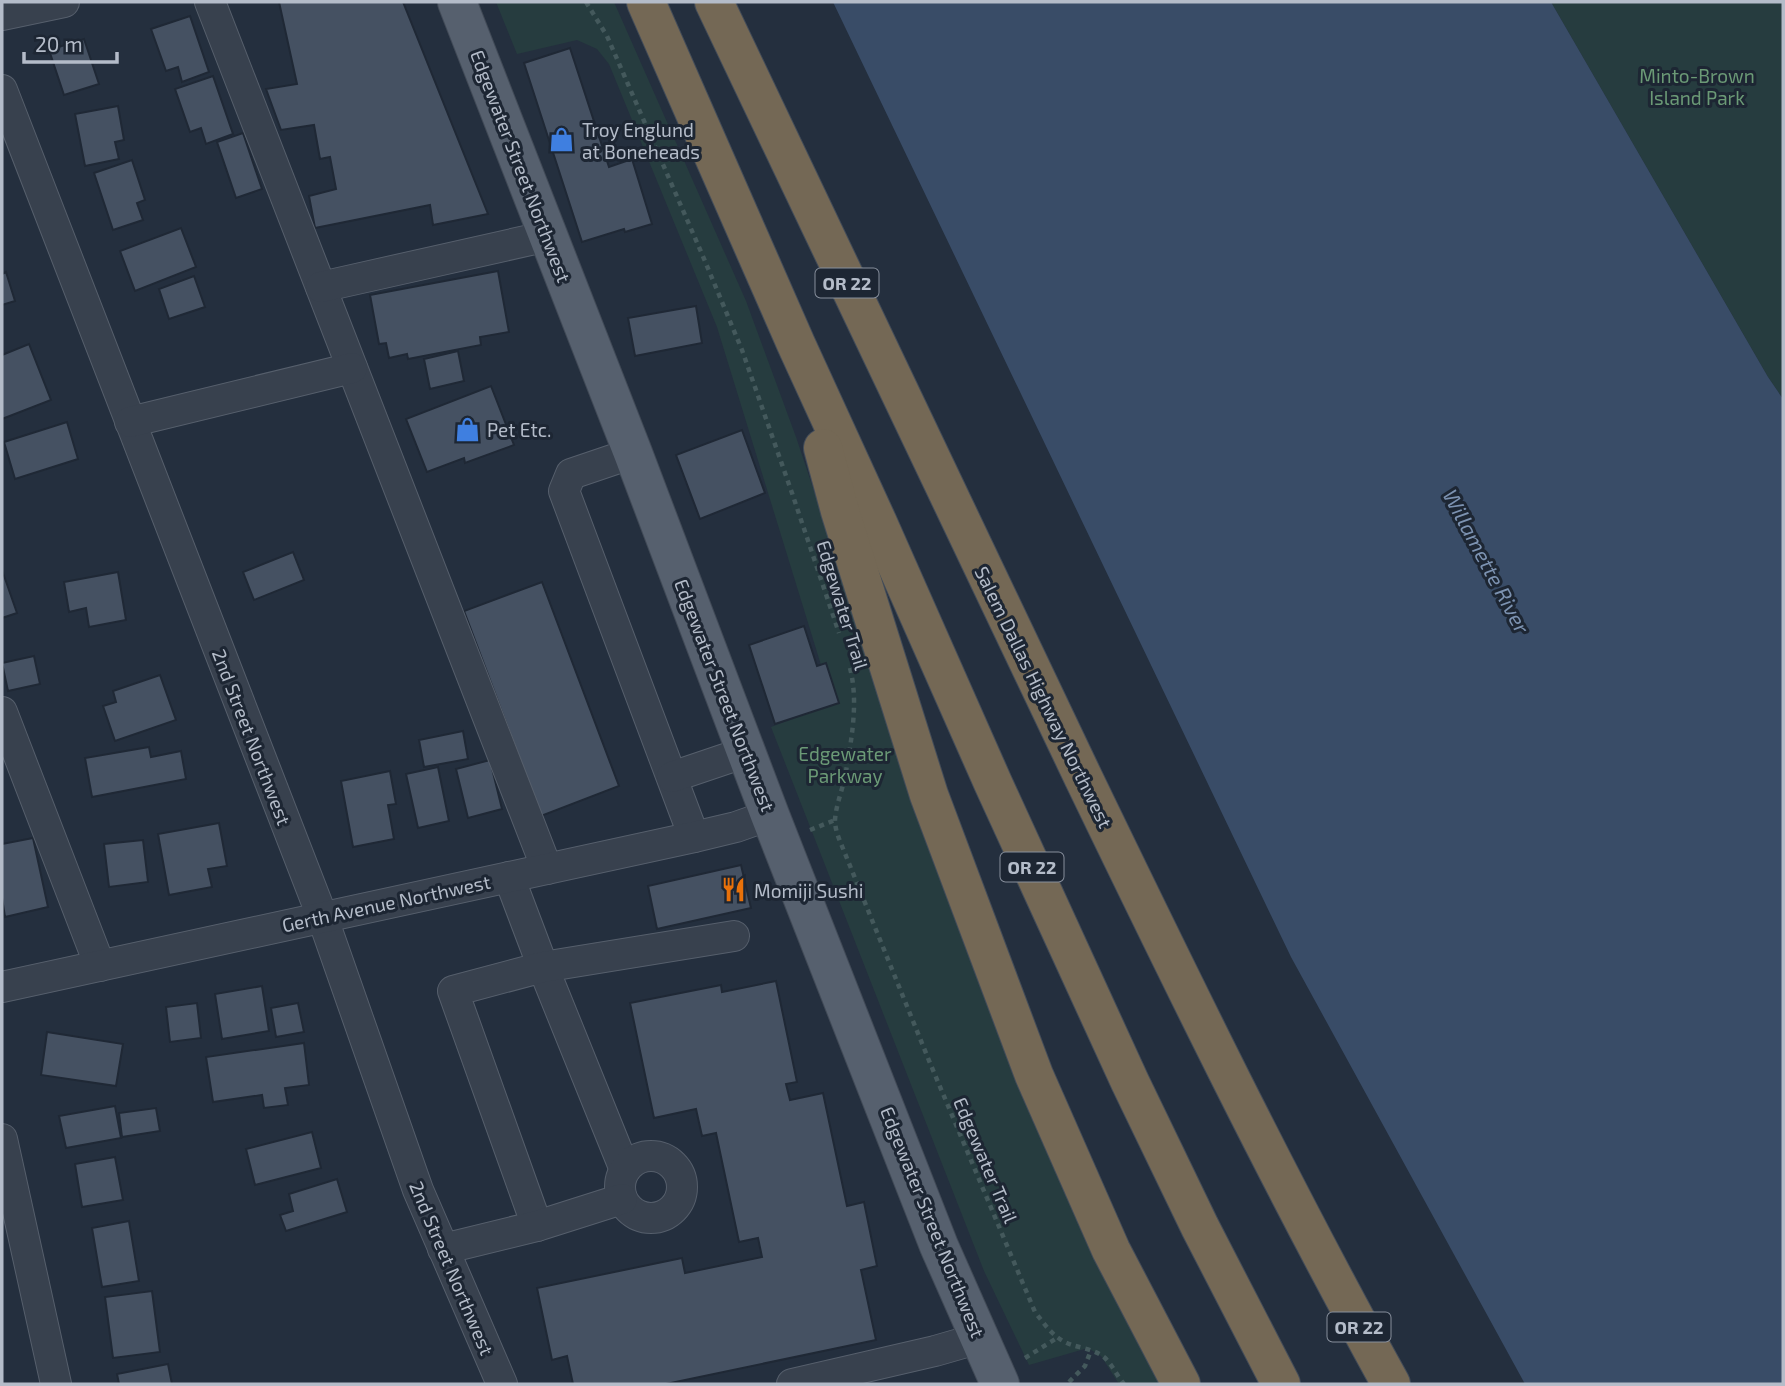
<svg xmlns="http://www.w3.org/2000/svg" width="1785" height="1386" viewBox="0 0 1785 1386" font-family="'Exo 2',sans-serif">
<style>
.green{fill:#263c3f}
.water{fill:#394c67}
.building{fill:#455162;stroke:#1f2835;stroke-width:2}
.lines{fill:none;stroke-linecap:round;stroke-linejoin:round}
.minor-casing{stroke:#565f6c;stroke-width:32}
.major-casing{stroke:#414a57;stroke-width:40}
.highway-casing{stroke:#434c59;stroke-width:40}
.path{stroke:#44595c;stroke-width:4.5;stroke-dasharray:5 5;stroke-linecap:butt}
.minor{stroke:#38414e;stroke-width:30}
.major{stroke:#56606e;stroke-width:38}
.highway{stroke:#746855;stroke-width:38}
.labels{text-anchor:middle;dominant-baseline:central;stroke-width:6;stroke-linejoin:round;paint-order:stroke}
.shield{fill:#1d2633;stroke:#878f9c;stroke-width:2}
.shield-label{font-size:18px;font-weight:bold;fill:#b4bcc9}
.park-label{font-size:19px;fill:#6b9a76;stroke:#1d2633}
.poi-label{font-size:19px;fill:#b4bcc9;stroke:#1d2633;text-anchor:start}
.street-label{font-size:19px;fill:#b4bcc9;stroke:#1d2633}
.water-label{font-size:21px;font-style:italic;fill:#7c92b1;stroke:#1d2633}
</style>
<rect width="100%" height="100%" fill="#242f3e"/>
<!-- green -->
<g class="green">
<polygon points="496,2 614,2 746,301 796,437 862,635 1160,1384 1119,1384 1101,1356 1088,1348 1029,1365 984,1271 771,727 833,704 717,327 609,64 597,49 577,40 517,54"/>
<polygon points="1551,2 1783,2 1783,399 1768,377"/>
</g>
<!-- water -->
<polygon class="water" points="833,2 1551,2 1768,377 1783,399 1783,1384 1525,1384 1291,957"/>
<!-- building -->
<g class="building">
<polygon points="279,2 403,2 488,214 433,225 430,205 315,228 309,196 336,189 330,157 320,159 314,125 281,130 266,89 297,84"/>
<polygon points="190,16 209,72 182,82 178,67 166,71 151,29"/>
<polygon points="84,39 99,84 64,95 49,50"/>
<polygon points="570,48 609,167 632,159 652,224 625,232 624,229 582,242 524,63"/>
<polygon points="213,76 233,134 206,144 201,128 190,132 175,89"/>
<polygon points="118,106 124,140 115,142 119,159 85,166 75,114"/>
<polygon points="243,133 262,189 236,198 217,142"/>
<polygon points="132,160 145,200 137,203 143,220 113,230 94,173"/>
<polygon points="181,228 196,267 135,291 120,251"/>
<polygon points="498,271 509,332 480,337 481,345 408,359 407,354 389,358 386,343 379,344 370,295"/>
<polygon points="6,272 15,301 2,305 2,274"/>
<polygon points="194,276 205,307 169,319 159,289"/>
<polygon points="696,306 702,343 635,356 628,318"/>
<polygon points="29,344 51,400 2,419 2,355"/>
<polygon points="458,351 464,381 430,389 424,359"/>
<polygon points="491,386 514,445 465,463 464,458 427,472 406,419"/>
<polygon points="67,422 78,459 15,479 4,442"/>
<polygon points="742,430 765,493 700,519 676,455"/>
<polygon points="293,552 304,580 254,600 243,572"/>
<polygon points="2,570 17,613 2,618"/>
<polygon points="118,572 126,620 89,627 86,608 69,612 64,582"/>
<polygon points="542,582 619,786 541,816 464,611"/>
<polygon points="804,626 817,666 826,663 839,703 775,724 749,645"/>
<polygon points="34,656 40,684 8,691 2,663"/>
<polygon points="160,675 176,720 115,741 103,706 116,702 113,691"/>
<polygon points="463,731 468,759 424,767 419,740"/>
<polygon points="149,747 151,757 181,751 186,779 92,797 85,758"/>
<polygon points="490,760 502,809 468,818 456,769"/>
<polygon points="438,767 449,821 418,828 406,774"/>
<polygon points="390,771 396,804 388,805 394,839 353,847 341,781"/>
<polygon points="219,823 227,866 208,869 212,887 169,895 158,834"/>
<polygon points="33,838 48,907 5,917 2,898 2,844"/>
<polygon points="143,840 148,882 109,887 104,844"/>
<polygon points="741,865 751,908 657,929 648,886"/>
<polygon points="776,981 797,1082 786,1084 790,1100 823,1093 847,1206 864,1202 877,1266 861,1270 876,1340 666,1384 573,1384 567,1356 552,1360 537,1288 682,1258 685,1273 762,1257 758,1238 739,1242 716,1133 702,1136 696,1109 654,1118 630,1003 721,985 722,992"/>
<polygon points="262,986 269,1031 222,1039 215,994"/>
<polygon points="197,1003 201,1038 170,1042 166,1007"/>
<polygon points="298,1003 304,1032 276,1037 271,1008"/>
<polygon points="47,1032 123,1044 116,1086 41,1075"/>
<polygon points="304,1043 309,1085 285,1088 288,1105 264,1108 262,1095 213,1102 206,1057"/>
<polygon points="115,1106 121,1138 66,1148 59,1116"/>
<polygon points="156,1108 160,1131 122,1137 119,1113"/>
<polygon points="312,1132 321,1168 255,1185 246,1149"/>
<polygon points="115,1157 123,1200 82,1207 75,1164"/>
<polygon points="337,1179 347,1212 286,1231 280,1215 293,1211 289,1194"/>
<polygon points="129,1221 139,1281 102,1287 92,1228"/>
<polygon points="152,1291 160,1352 113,1358 105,1297"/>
<polygon points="168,1364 172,1384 119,1384 117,1374"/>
</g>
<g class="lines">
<defs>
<g id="minor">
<polyline points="210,2 547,869"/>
<polyline points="2,15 64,2"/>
<polyline points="2,90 322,916 418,1190 502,1384"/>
<polyline points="321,287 548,236"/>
<polyline points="130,422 352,368"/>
<polyline points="633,453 571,474 564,491 694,837"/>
<polyline points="2,712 100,966"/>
<polyline points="672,777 746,752"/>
<polyline points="509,877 543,967 625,1170"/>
<polyline points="2,987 694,837 736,827 770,815"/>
<polyline points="2,1139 56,1384"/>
<circle cx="651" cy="1187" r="31"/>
<polyline points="537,1226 453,991 543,967 734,936"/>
<polyline points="443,1249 537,1226 622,1199"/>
<polyline points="792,1384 935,1351 980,1338"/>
</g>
<polyline id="major" points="457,2 633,453 770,815 939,1246 1000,1384"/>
<g id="highway">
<polyline points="646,2 796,344 878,523 993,783 1130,1082 1200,1227 1281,1384"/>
<path d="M714 2C836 261 958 520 1083 777 1182 982 1281 1185 1391 1384"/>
<polyline points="823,448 840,511 929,795 1034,1075 1111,1250 1181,1384"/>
</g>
</defs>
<!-- minor casing -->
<use href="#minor" class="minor-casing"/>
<!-- major casing -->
<use href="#major" class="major-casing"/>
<!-- highway casing -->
<use href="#highway" class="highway-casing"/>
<!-- path -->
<g class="path">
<polyline points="586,2 607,36 702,254 742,350 792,493 839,633"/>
<path d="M850 668C859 703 851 742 845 777 842 791 836 805 835 820 835 831 840 841 844 851L930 1063 1035 1312C1046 1326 1054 1339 1072 1345 1082 1348 1095 1350 1104 1357 1112 1364 1117 1376 1124 1384"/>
<polyline points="810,830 835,820"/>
<polyline points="1025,1358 1057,1338"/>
<polyline points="1069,1382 1085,1366 1091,1350"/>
</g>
<!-- minor -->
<use href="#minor" class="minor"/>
<!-- major -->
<use href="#major" class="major"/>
<!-- highway -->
<use href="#highway" class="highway"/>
</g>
<!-- icons -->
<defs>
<symbol id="shop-bare" viewBox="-9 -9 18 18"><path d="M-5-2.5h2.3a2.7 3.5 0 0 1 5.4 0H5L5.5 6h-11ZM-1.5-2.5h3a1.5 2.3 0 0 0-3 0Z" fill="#3f7fe0" stroke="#1d2633" stroke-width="2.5" paint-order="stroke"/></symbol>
<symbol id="restaurant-bare" viewBox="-9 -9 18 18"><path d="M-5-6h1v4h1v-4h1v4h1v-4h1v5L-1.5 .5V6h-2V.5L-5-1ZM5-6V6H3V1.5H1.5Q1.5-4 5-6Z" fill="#e8710a" stroke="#1d2633" stroke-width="2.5" paint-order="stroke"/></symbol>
</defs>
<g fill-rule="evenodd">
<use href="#shop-bare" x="544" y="122" width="35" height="35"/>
<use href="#shop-bare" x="450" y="412" width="35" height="35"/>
<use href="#restaurant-bare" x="716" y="872" width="35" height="35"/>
</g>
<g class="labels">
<!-- shield labels -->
<g class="shield">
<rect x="815.5" y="268.5" width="63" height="29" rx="5"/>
<rect x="1000.5" y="852.5" width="63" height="29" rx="5"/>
<rect x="1327.5" y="1312.5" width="63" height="29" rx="5"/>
</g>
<g class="shield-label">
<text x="847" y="283">OR 22</text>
<text x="1032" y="867">OR 22</text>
<text x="1359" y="1327">OR 22</text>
</g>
<!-- park labels -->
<g class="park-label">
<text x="1697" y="75">Minto-Brown<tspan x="1697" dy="22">Island Park</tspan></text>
<text x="845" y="753">Edgewater<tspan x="845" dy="22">Parkway</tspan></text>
</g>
<!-- poi labels -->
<g class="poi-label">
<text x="582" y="129">Troy Englund<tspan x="582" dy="22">at Boneheads</tspan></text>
<text x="487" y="429">Pet Etc.</text>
<text x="754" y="890">Momiji Sushi</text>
</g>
<!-- street labels -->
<g class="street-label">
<text transform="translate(521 166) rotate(69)">Edgewater Street Northwest</text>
<text transform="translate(843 605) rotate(73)">Edgewater Trail</text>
<text transform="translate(725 695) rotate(69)">Edgewater Street Northwest</text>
<text transform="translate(1044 697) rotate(64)">Salem Dallas Highway Northwest</text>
<text transform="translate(252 737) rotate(69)">2nd Street Northwest</text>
<text transform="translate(386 903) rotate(-12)">Gerth Avenue Northwest</text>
<text transform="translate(986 1160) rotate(67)">Edgewater Trail</text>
<text transform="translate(933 1222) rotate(68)">Edgewater Street Northwest</text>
<text transform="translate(452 1268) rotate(67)">2nd Street Northwest</text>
</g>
<!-- water labels -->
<g class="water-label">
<text transform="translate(1487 561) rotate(62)">Willamette River</text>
</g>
</g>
<!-- border -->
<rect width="1785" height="1386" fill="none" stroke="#b4bcc9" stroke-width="7"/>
<!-- scale -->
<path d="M24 52v10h93v-10" fill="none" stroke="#b4bcc9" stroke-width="3.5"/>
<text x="35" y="52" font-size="21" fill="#b4bcc9" stroke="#1d2633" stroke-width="5" paint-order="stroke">20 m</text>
</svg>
